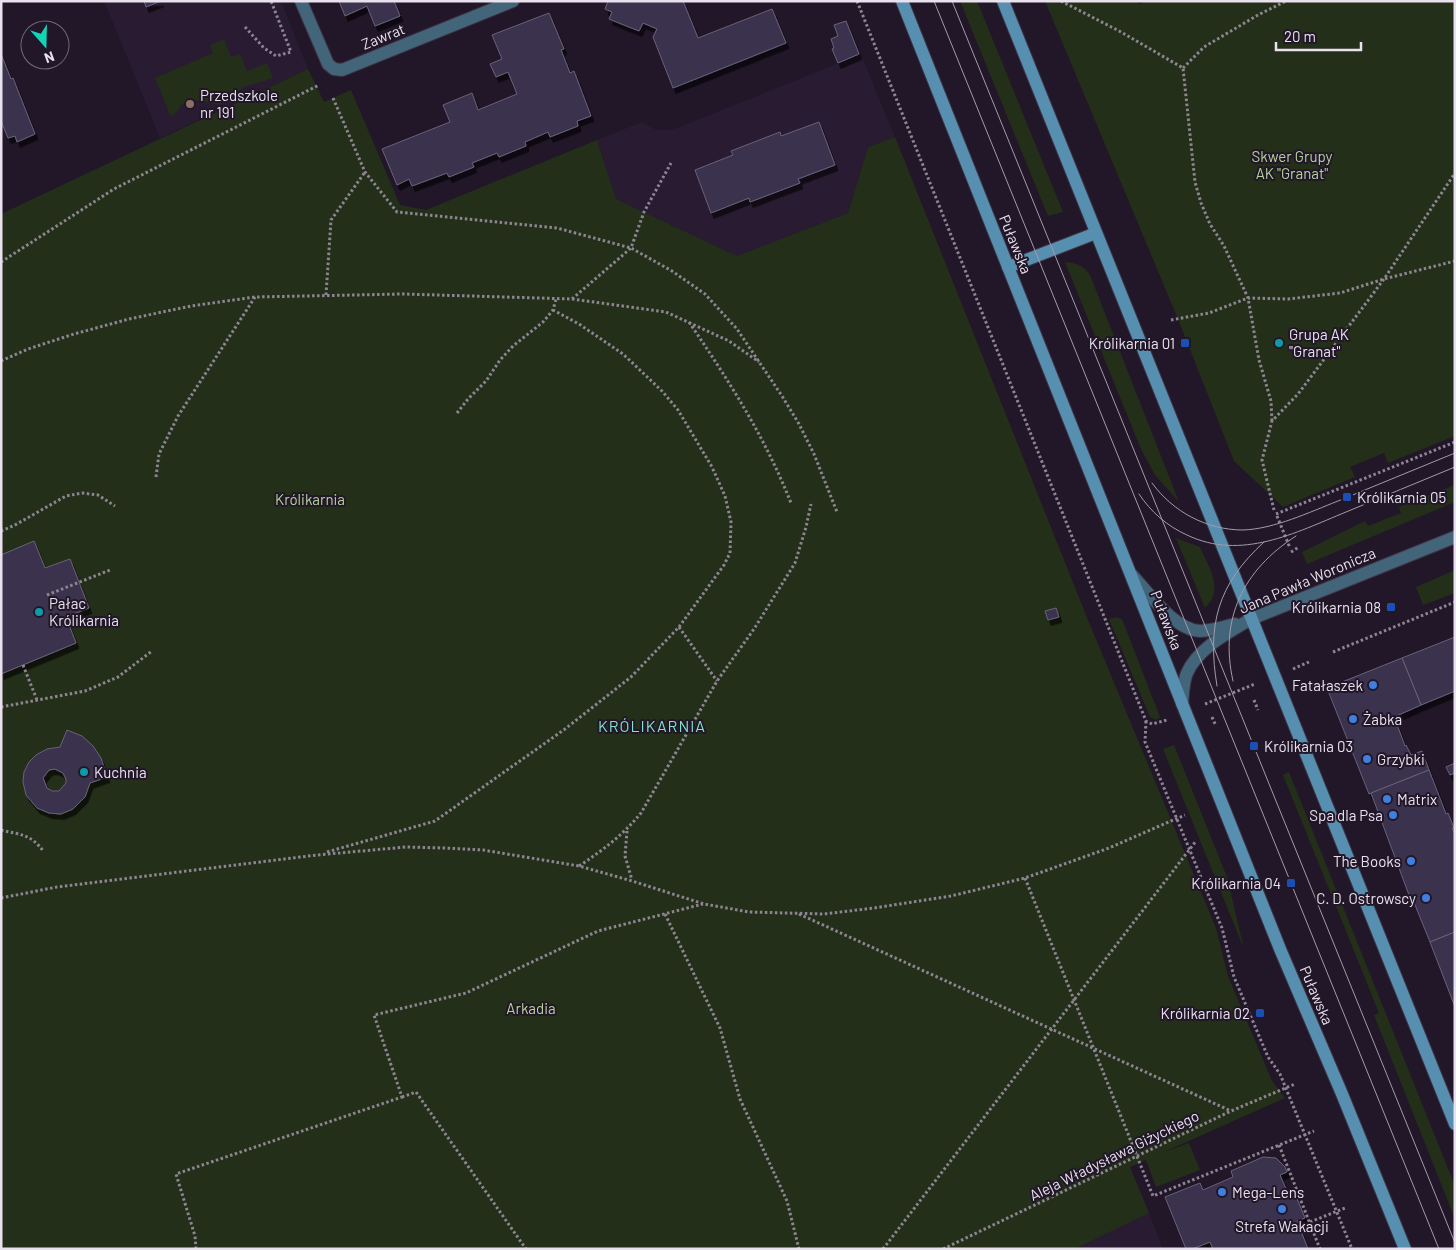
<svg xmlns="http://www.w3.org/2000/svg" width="1456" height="1250" viewBox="0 0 1456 1250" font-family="Barlow,sans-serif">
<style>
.built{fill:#291b32}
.green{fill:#242f19}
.building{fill:#3a304e;stroke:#696279;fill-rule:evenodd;filter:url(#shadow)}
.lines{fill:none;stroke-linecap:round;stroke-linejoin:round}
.minor-casing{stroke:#3d3344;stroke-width:14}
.tertiary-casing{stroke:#3d3344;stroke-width:14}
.secondary-casing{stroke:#3d3344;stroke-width:14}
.path{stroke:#8d8593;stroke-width:3;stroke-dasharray:2.5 2.5;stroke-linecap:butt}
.minor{stroke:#43657a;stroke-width:12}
.tertiary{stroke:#43657a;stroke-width:12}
.secondary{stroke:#578fb0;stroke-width:12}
.tram{stroke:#a39ba8;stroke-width:1}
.education-dot{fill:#8d6e63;stroke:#211728;stroke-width:2}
.transit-dot{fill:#1a4fb4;stroke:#211728;stroke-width:2}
.culture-dot{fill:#0f9aa8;stroke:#211728;stroke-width:2}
.shop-dot{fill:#3f7fe0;stroke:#211728;stroke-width:2}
.labels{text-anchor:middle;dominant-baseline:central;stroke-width:4;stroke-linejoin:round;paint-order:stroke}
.street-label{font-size:15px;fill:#e9e2ee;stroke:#211728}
.poi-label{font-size:15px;fill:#e9e2ee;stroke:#211728;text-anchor:start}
.park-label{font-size:15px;fill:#b5d399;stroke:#211728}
.neighbourhood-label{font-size:16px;letter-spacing:1px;fill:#7fe2ca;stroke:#211728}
</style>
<defs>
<filter id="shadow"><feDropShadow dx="3" dy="5.5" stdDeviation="0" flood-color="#0009"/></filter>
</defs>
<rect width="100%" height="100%" fill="#211728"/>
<!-- built -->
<g class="built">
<polygon points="104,1 281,1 308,69 160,138"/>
<polygon points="861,54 895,137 868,147 848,213 737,256 616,199 597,140 642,122 657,130 666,130 677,128"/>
<polygon points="1149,1213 1163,1249 1075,1249"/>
</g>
<!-- green -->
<g class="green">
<polygon points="960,1 977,1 1063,212 1048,216"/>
<polygon points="1045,1 1136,1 1140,4 1146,1 1455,1 1455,436 1388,463 1384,453 1350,467 1355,477 1283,507 1234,461 1178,319"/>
<polygon points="224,39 231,57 240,54 247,71 267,63 273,78 244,87 220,105 195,100 181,105 178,111 171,117 155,78 213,53 210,45"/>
<polygon points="308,69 324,102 351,90 400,205 426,210 597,140 616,199 737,256 848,213 868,147 895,137 1088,620 1216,928 1228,976 1272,1081 1285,1098 1162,1153 1189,1143 1200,1170 1156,1187 1146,1160 1130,1167 1149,1213 1075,1249 1,1249 1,214"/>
<path d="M1065 262C1076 263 1083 265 1090 275L1179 502 1155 475 1141 449Z"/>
<polygon points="1455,485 1455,502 1307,564 1302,552 1365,521 1368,526 1401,513 1399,507"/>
<path d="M1176 538 1200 547C1209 568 1225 589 1205 608Z"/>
<polygon points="1455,570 1455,593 1423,605 1416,587"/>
<polygon points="1116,617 1122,619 1160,717 1156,720 1150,717 1109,619"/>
<polygon points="1174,745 1227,877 1244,949 1163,749"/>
<polygon points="1289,772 1455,1186 1455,1219 1374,1015 1379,1013 1283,775"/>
</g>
<!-- building -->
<g class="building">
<polygon points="144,1 161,1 146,7"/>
<polygon points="339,1 394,1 400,16 375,26 367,6 345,16"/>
<polygon points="608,1 683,1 698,38 772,9 786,43 673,88 653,37 657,29 643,23 639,31 609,19 612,12 605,9"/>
<polygon points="549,13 564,49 561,50 570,73 574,71 591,116 577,121 578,126 550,137 548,132 525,142 526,146 499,157 497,153 472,163 474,167 449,177 447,173 412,186 409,179 397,185 382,149 450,122 443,105 472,93 478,110 517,94 508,72 496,77 490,64 502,59 492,35"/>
<polygon points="846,21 859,54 838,63 832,49 834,48 831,39 838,36 834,25"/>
<polygon points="1,54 11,79 13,78 35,134 17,142 15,136 8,138 1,121"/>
<polygon points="819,122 835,165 798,179 800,183 750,202 749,198 711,213 695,170 733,155 731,151 780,132 781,136"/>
<polygon points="34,541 45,568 70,559 89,608 66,617 76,643 1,674 1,555"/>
<polygon points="1056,608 1059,617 1048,620 1045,611"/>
<polygon points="1455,637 1455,691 1421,705 1402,658"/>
<polygon points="1402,658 1421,705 1392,718 1394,723 1396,722 1405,746 1406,745 1411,755 1422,751 1429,770 1369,794 1327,688"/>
<path d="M67 730 82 736 93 746 101 758 107 777 90 783 85 797 73 809 61 814 49 813 37 808 26 795 23 782 24 772 29 762 36 755 47 749 60 747ZM55 769 63 773 66 779V783L59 791H52L47 788 43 778 49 770Z"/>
<polygon points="1455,763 1455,773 1450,775 1446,767"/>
<polygon points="1429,770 1446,814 1448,813 1454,828 1452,828 1455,834 1455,932 1430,942 1411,895 1409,895 1371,793"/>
<polygon points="1455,932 1455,1007 1430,942"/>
<polygon points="1263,1157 1276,1158 1285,1167 1287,1172 1280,1175 1289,1196 1295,1194 1305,1218 1297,1221 1308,1249 1213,1249 1210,1242 1192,1249 1186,1249 1165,1197 1200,1183 1203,1190 1233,1177 1231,1171"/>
</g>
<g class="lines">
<defs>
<polyline id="minor" points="301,1 328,64 334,69 342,70 513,1"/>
<g id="tertiary">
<path d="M1132 575C1148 592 1174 630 1200 631 1211 631 1224 627 1235 624"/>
<path d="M1182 704C1183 695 1183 682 1187 673 1198 648 1229 632 1251 619L1455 537"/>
</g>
<g id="secondary">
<polyline points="902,1 1280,949 1342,1094 1405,1249"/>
<polyline points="1003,1 1455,1124"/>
<polyline points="1008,267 1096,233"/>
</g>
</defs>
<!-- minor casing -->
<use href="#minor" class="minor-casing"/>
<!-- tertiary casing -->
<use href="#tertiary" class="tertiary-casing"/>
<!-- secondary casing -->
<use href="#secondary" class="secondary-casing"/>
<!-- path -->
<g class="path">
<polyline points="857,1 1146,721 1152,724 1167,720"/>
<polyline points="1061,1 1121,32 1183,68 1195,182 1201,203 1210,224 1224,246 1248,298 1259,360 1271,401 1272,421"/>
<polyline points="245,27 264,48 276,56 291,52 271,1"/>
<polyline points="1183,68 1204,47 1258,15 1286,1"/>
<polyline points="333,98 365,172 397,212 557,228 631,248 672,271 705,294 737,329 782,396 799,424 814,454 837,512"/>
<polyline points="1,262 114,189 319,85"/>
<polyline points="326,295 331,220 365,172"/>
<polyline points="572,299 631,248 644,212 671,163"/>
<polyline points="1171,320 1209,313 1248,298 1288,299 1340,293 1384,279 1455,261"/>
<path d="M689 322C729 381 765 437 791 503"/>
<polyline points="1,361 28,349 74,334 129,319 191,306 255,297 403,294 572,299 666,312 729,341 759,362"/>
<polyline points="457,413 468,399 486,381 500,360 513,346 543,322 553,310 556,299"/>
<polyline points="156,477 159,454 178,416 255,297"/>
<polyline points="1274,510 1262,460 1272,421 1298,394 1384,279 1455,173"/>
<polyline points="1276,514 1455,442"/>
<polyline points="1277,516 1290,548"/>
<polyline points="1,531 15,525 66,496 82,493 98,495 115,506"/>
<polyline points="1291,552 1299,547"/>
<polyline points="47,595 110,570"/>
<polyline points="679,627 717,681"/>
<polyline points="1333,652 1455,602"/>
<polyline points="23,665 37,700"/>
<polyline points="1293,669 1309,662"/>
<polyline points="1254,700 1258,710"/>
<polyline points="1205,704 1255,684"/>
<polyline points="1,707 85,691 118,677 152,651"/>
<polyline points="1212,717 1216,726"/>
<polyline points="1146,721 1145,742 1222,928 1234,977 1268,1057 1280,1074 1352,1249"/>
<path d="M1 830C21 835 31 834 44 852"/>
<polyline points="627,831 625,856 632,880"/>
<polyline points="327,852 435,821 565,729 631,677 679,627 724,565 730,553 731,522 725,496 712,467 678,410 662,391 623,354 579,324 553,310"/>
<path d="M579 866C603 850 623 835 641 813L717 681 754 629 795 563 806 527 811 504"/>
<polyline points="1025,878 1153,1196 1314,1131"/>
<polyline points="1,898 57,887 317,855 406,847 444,848 483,850 579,866 632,881 704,904 749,912 824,914 874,908 951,896 1025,878 1109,848 1185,815"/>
<polyline points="665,914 720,1028 740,1099 787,1201 799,1249"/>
<polyline points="799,914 1231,1111"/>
<polyline points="402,1097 416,1092 526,1249"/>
<polyline points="1279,1145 1320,1249"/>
<polyline points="1310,1222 1345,1208"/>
<polyline points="196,1249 195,1236 176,1174 402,1097 374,1015 466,993 598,931 703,904"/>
<polyline points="883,1249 1196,841"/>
<polyline points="943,1249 1231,1111 1295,1084"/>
</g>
<!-- minor -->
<use href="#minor" class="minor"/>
<!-- tertiary -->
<use href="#tertiary" class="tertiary"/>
<!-- secondary -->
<use href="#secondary" class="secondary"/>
<!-- tram -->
<g class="tram">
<polyline points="934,1 1439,1249"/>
<polyline points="952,1 1455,1243"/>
<path d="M1152 483C1173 512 1207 530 1243 530 1274 529 1310 512 1338 501 1377 485 1416 469 1455 453"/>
<path d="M1139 494C1151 512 1167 526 1187 535 1241 561 1295 533 1346 512 1382 497 1419 482 1455 467"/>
<path d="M1233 681C1219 619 1243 570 1296 536"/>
<path d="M1217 686C1207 625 1217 585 1264 542"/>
</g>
</g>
<!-- markers -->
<circle class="education-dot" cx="190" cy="104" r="5"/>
<g class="transit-dot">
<rect x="1180" y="338" width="10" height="10" rx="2.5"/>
<rect x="1342" y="492" width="10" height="10" rx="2.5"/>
<rect x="1386" y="602" width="10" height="10" rx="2.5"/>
<rect x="1249" y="741" width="10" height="10" rx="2.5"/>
<rect x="1286" y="878" width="10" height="10" rx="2.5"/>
<rect x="1255" y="1008" width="10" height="10" rx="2.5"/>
</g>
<g class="culture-dot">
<circle cx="1279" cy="343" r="5"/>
<circle cx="39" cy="612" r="5"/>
<circle cx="84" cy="772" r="5"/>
</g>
<g class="shop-dot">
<circle cx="1373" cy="685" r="5"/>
<circle cx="1353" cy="719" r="5"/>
<circle cx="1367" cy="759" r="5"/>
<circle cx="1387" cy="799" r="5"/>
<circle cx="1393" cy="815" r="5"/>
<circle cx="1411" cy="861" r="5"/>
<circle cx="1426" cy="898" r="5"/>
<circle cx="1222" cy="1192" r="5"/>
<circle cx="1282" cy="1209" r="5"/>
</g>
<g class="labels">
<!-- street labels -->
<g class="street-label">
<text transform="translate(383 36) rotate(-22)">Zawrat</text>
<text transform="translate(1016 244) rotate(68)">Puławska</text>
<text transform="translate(1307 580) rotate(-23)">Jana Pawła Woronicza</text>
<text transform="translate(1167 620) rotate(69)">Puławska</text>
<text transform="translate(1317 995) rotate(67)">Puławska</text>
<text transform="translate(1114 1155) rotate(-26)">Aleja Władysława Giżyckiego</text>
</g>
<!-- poi labels -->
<g class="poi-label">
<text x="200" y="95">Przedszkole<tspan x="200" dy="17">nr 191</tspan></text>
<text x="1289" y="334">Grupa AK<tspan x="1289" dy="17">"Granat"</tspan></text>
<text x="1175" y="343" text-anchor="end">Królikarnia 01</text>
<text x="1357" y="497">Królikarnia 05</text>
<text x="49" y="603">Pałac<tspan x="49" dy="17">Królikarnia</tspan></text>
<text x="1381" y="607" text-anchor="end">Królikarnia 08</text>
<text x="1363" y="685" text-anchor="end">Fatałaszek</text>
<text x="1363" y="719">Żabka</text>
<text x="1264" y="746">Królikarnia 03</text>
<text x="1377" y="759">Grzybki</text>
<text x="94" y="772">Kuchnia</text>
<text x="1397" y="799">Matrix</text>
<text x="1383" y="815" text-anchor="end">Spa dla Psa</text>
<text x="1401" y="861" text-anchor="end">The Books</text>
<text x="1281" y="883" text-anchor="end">Królikarnia 04</text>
<text x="1416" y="898" text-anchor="end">C. D. Ostrowscy</text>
<text x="1250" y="1013" text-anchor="end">Królikarnia 02</text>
<text x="1232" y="1192">Mega-Lens</text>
<text x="1282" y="1226" text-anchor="middle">Strefa Wakacji</text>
</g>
<!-- park labels -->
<g class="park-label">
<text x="1292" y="156">Skwer Grupy<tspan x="1292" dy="17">AK "Granat"</tspan></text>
<text x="310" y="499">Królikarnia</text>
<text x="531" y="1008">Arkadia</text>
</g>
<!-- neighbourhood labels -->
<g class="neighbourhood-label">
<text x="652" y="725">KRÓLIKARNIA</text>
</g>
</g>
<!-- border -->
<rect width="1456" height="1250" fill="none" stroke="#e9e2ee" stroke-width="5"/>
<!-- north arrow -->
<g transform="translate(45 45) rotate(160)"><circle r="24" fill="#211728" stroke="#716877"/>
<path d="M0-4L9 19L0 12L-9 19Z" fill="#11d5b4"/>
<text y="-8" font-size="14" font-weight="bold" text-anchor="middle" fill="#e9e2ee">N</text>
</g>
<!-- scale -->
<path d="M1276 42v8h85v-8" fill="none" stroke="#e9e2ee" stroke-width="2.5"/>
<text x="1284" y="42" font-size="15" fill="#e9e2ee" stroke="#211728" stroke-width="4" paint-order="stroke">20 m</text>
</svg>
